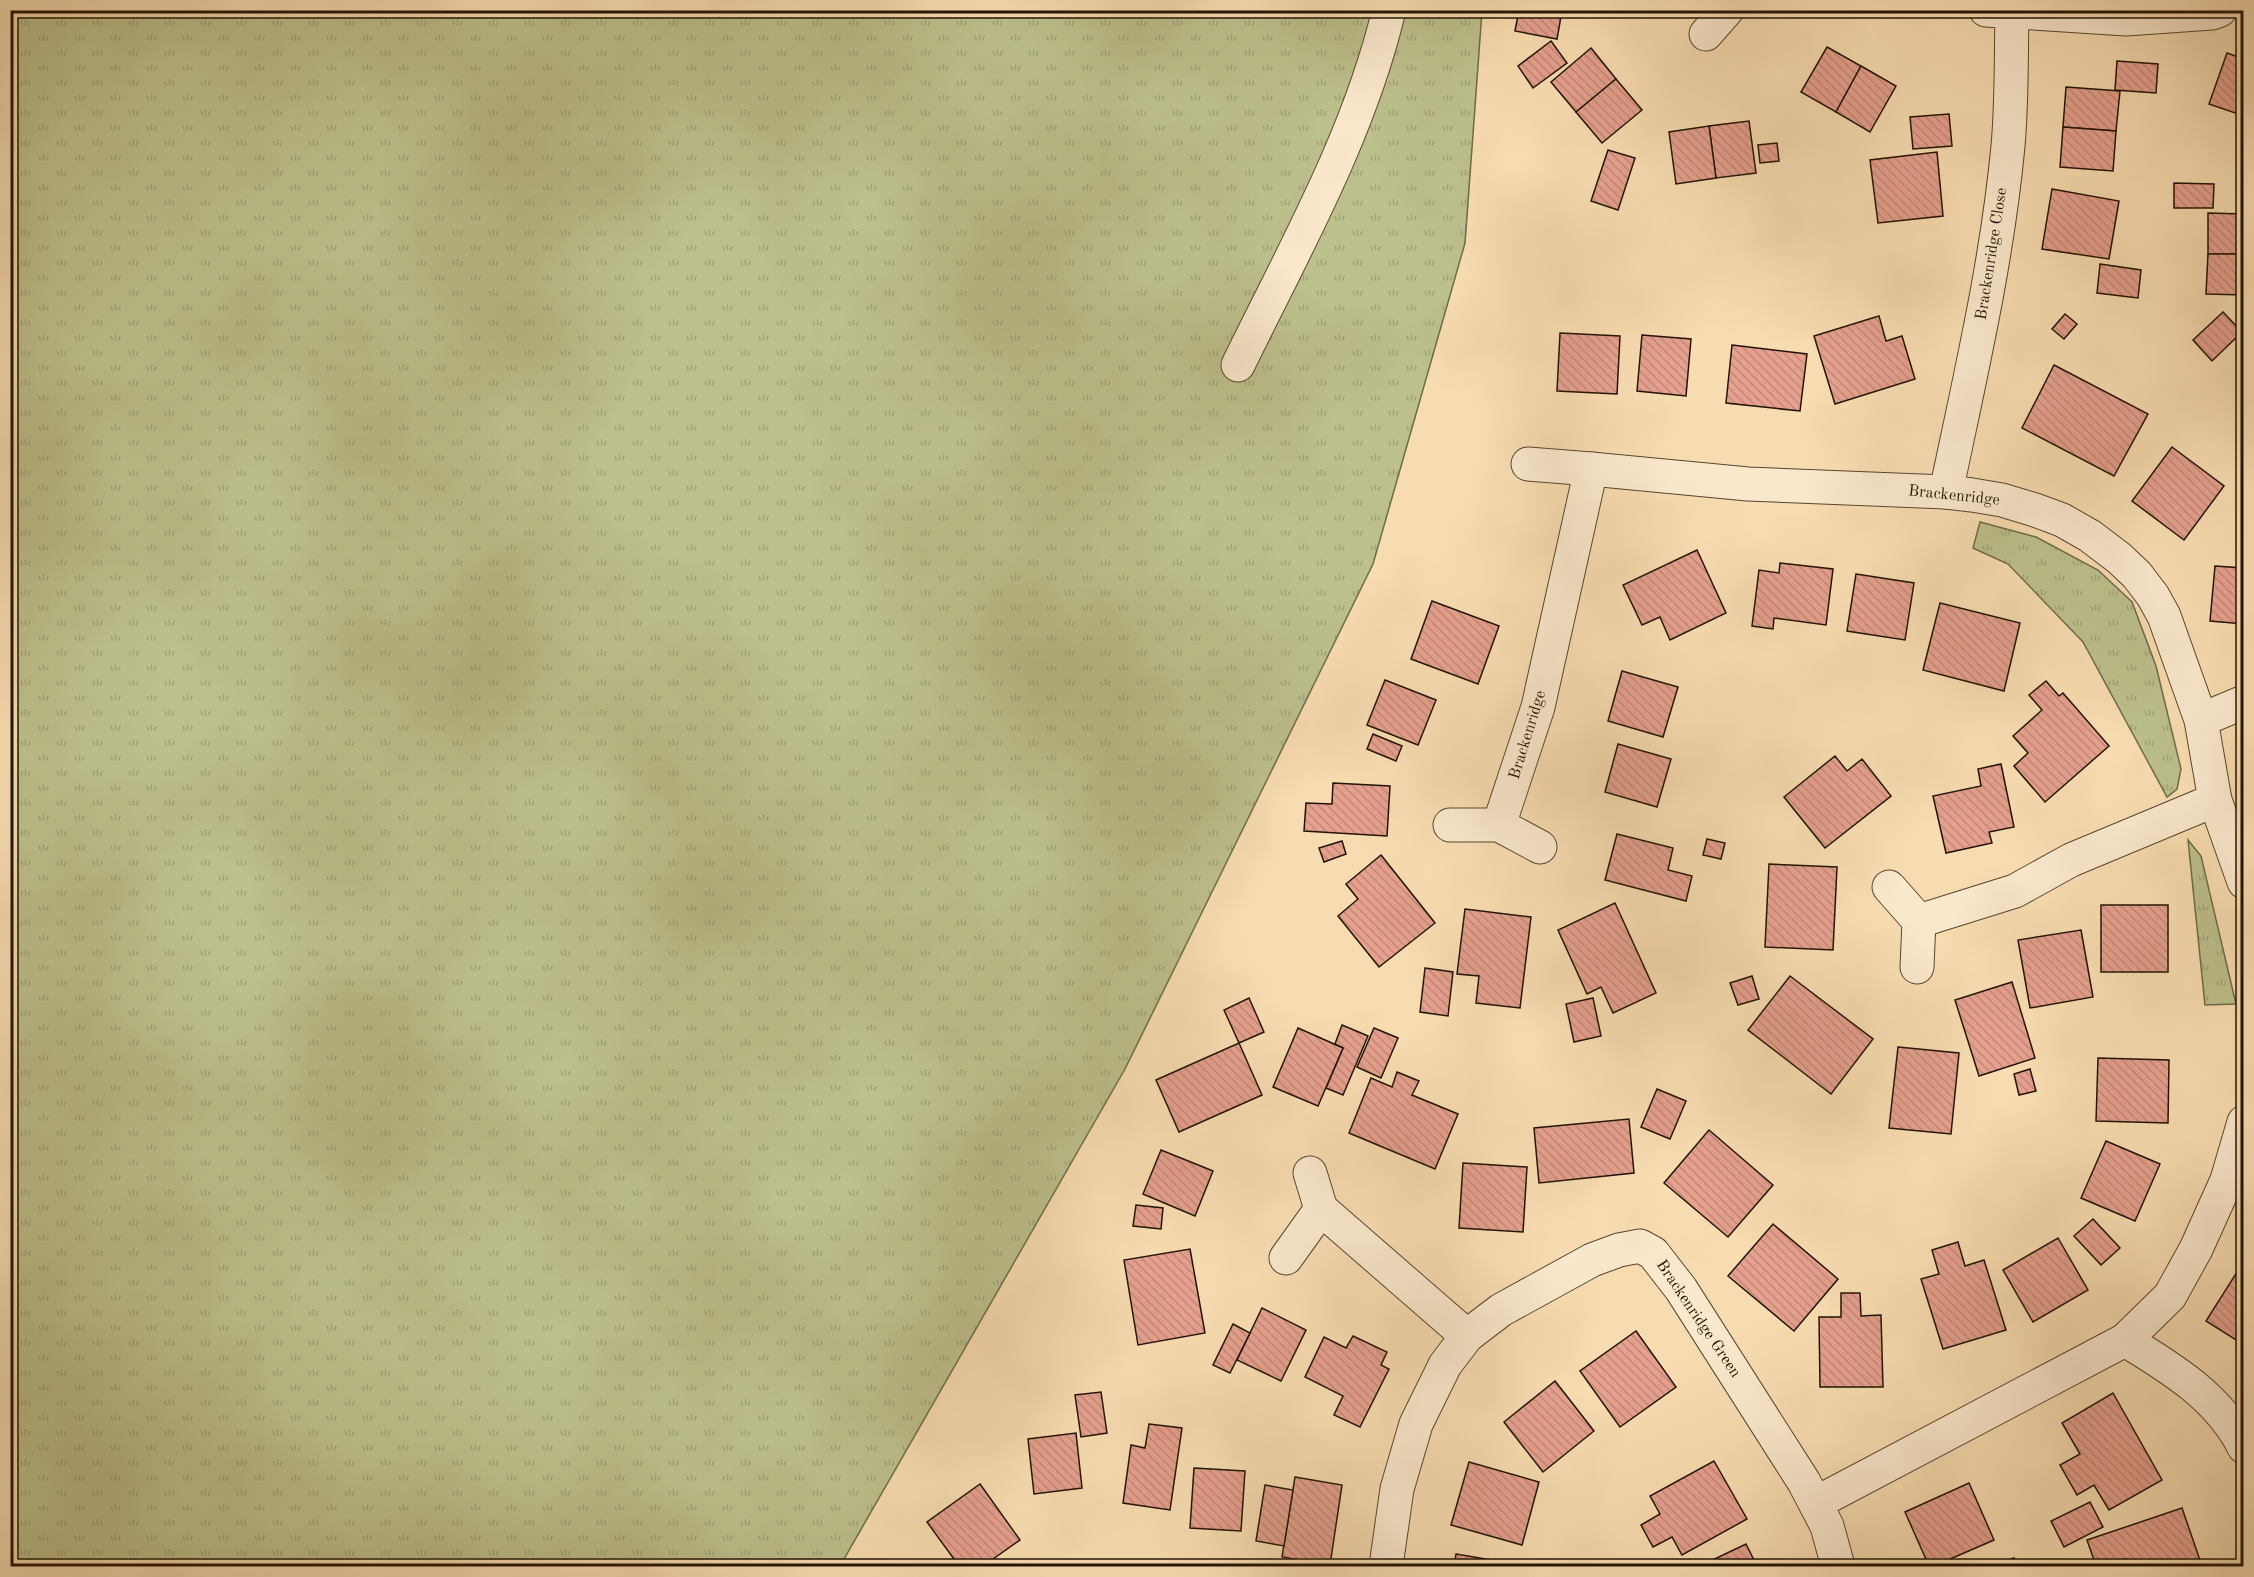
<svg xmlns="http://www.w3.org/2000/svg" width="2254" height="1577" viewBox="0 0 2254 1577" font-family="'Old Standard TT',serif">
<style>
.grass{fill:url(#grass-tufts);stroke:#6e6a49;stroke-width:1.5}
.building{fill:url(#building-back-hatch);stroke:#211405;stroke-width:1.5}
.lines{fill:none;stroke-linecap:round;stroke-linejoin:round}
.minor-casing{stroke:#574630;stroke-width:35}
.minor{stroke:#fae8cc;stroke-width:33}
.labels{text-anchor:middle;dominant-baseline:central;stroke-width:6;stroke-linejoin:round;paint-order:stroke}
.street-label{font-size:16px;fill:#211405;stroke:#fae8cc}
</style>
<defs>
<pattern id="grass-tufts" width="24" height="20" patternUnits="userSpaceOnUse" patternTransform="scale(1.5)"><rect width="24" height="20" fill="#bcc08d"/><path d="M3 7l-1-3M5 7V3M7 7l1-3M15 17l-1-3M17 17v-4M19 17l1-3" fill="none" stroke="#a1a478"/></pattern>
<pattern id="building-back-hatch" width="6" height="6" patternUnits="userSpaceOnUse" patternTransform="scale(1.5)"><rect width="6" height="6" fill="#e5a08e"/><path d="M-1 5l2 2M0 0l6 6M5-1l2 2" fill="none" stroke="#c48979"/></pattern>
</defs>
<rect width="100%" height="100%" fill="#f8dcb1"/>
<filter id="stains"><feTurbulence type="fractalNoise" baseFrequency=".00333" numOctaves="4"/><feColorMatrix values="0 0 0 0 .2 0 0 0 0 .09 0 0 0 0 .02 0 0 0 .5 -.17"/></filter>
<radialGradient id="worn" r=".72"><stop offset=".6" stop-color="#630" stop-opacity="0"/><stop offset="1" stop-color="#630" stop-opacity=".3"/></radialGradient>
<!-- grass -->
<g class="grass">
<polygon points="11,11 1482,11 1465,243 1373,564 1125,1069 840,1566 11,1566"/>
<polygon points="1980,522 2036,537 2098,570 2132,602 2156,666 2181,769 2177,789 2167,797 2083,642 2008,564 1973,548"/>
<polygon points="2188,840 2201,856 2236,1004 2205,1005"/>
</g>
<!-- building -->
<g class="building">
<polygon points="1519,10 1562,11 1557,39 1515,31"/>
<polygon points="1551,41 1567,63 1533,88 1518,66"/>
<polygon points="1827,47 1861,66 1836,112 1801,92"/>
<polygon points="1591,48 1616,79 1576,112 1551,82"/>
<polygon points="2227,53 2244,59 2244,116 2209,104"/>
<polygon points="2117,61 2158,64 2156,93 2115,90"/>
<polygon points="1861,66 1896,86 1870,132 1836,112"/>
<polygon points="1616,79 1642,110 1602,143 1576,112"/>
<polygon points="2066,87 2120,91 2116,131 2063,127"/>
<polygon points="1949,114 1952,146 1913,149 1910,117"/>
<polygon points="1749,121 1756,173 1716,178 1709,126"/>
<polygon points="1709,126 1716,178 1676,184 1669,132"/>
<polygon points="2063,127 2116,131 2113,171 2060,167"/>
<polygon points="1777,143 1779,161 1760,163 1758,145"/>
<polygon points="1608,150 1635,158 1618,210 1591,201"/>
<polygon points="1937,152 1943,216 1878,223 1870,160"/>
<polygon points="2174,183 2214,184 2213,208 2174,208"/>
<polygon points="2052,189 2119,201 2109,259 2042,249"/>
<polygon points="2208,213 2244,214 2244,254 2208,254"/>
<polygon points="2208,254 2244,254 2244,295 2206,294"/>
<polygon points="2100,264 2141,270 2138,298 2097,293"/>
<polygon points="2223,312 2242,332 2212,361 2193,340"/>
<polygon points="2065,314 2077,324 2064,339 2052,329"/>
<polygon points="1879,316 1886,341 1902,336 1915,379 1835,404 1814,336"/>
<polygon points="1560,333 1620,336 1617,394 1557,391"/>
<polygon points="1642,335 1691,339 1686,396 1637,391"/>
<polygon points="1732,345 1807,354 1800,411 1726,403"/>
<polygon points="2054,365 2148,414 2114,476 2022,428"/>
<polygon points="2172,447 2224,486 2184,540 2132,501"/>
<polygon points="1697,550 1726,613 1670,640 1660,617 1642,625 1623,585"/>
<polygon points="1780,563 1833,569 1826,625 1774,618 1773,629 1752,626 1759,570 1779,573"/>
<polygon points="2215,566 2244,568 2244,624 2210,621"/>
<polygon points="1856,574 1914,583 1905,640 1847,631"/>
<polygon points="1432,601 1499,626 1478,684 1411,659"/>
<polygon points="1940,603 2020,623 2004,691 1923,670"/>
<polygon points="1622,671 1678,687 1663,737 1608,721"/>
<polygon points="1385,680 1436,700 1418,745 1367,725"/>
<polygon points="2046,681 2059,696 2063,693 2109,746 2045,802 2014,766 2028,753 2013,736 2042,710 2029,695"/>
<polygon points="1373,734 1402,746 1396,761 1367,749"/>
<polygon points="1618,744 1671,759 1657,807 1605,792"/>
<polygon points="1835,756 1847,771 1862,759 1891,796 1825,848 1784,797"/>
<polygon points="2001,764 2014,827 1989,832 1992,843 1946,853 1933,796 1981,786 1978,769"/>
<polygon points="1333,783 1390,786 1387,836 1304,831 1306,803 1332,804"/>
<polygon points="1617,834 1673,848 1668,870 1692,876 1686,901 1605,880"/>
<polygon points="1707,839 1725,843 1721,859 1703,855"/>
<polygon points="1342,841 1346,854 1324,862 1319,848"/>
<polygon points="1381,855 1435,923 1379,967 1338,916 1358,899 1346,884"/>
<polygon points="1769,864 1837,867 1833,950 1765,947"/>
<polygon points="1615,903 1656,993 1613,1013 1601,987 1587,994 1558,930"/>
<rect x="2101" y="905" width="67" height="67"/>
<polygon points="1465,909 1531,917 1520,1008 1476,1003 1479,976 1457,974"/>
<polygon points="2081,930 2093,997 2030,1008 2018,940"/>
<polygon points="1425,968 1453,972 1448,1016 1420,1012"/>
<polygon points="1752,976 1759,999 1738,1005 1730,983"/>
<polygon points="1790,976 1873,1039 1831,1094 1748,1030"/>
<polygon points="2012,982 2035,1058 1979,1076 1955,1000"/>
<polygon points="1249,998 1264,1032 1239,1043 1224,1010"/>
<polygon points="1593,998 1601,1036 1574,1042 1566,1004"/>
<polygon points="1342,1025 1368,1036 1343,1095 1326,1088 1343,1048 1335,1044"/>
<polygon points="1298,1028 1343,1048 1318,1106 1273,1087"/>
<polygon points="1374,1028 1398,1038 1381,1078 1357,1067"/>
<polygon points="1239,1043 1262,1095 1179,1132 1156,1080"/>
<polygon points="1898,1047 1959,1053 1951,1134 1889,1128"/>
<polygon points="2098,1058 2169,1060 2168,1123 2096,1121"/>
<polygon points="2030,1069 2036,1091 2019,1095 2014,1074"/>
<polygon points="1397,1072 1419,1081 1412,1095 1458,1114 1435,1169 1349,1133 1371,1078 1392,1087"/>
<polygon points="1657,1089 1686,1101 1670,1139 1641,1127"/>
<polygon points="1629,1119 1634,1173 1539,1183 1534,1128"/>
<polygon points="1709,1130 1773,1185 1728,1237 1664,1183"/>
<polygon points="2106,1141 2160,1164 2135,1221 2081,1198"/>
<polygon points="1161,1150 1213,1171 1195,1216 1143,1194"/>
<polygon points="1463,1163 1527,1167 1523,1232 1459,1228"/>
<polygon points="1136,1205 1163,1208 1161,1229 1133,1226"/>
<polygon points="2093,1219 2120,1248 2101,1265 2074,1236"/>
<polygon points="1773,1224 1838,1279 1794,1331 1728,1276"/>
<polygon points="2058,1238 2088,1290 2033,1322 2003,1270"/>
<polygon points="1958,1242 1965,1266 1984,1260 2006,1330 1943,1349 1921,1279 1939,1274 1932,1250"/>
<polygon points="1190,1249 1205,1333 1138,1345 1124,1260"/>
<polygon points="2244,1261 2244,1345 2206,1321"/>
<polygon points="1841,1293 1860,1293 1861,1316 1881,1315 1883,1387 1820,1387 1819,1317 1841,1317"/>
<polygon points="1262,1308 1306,1330 1281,1381 1237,1360"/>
<polygon points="1233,1324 1250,1333 1230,1373 1213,1365"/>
<polygon points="1636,1331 1676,1387 1620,1427 1580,1371"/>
<polygon points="1353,1336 1387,1352 1381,1365 1389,1369 1360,1427 1334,1415 1343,1396 1305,1377 1324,1337 1346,1348"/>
<polygon points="1555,1381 1594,1431 1543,1472 1504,1422"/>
<polygon points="1101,1392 1107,1433 1081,1437 1075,1395"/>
<polygon points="2113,1393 2162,1480 2109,1510 2094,1485 2077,1495 2060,1465 2080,1454 2062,1423"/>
<polygon points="1149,1424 1182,1428 1170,1510 1123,1503 1131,1445 1145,1448"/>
<polygon points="1076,1433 1082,1488 1034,1494 1028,1439"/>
<polygon points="1714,1461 1747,1519 1682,1555 1672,1537 1653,1547 1641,1525 1660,1514 1650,1496"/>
<polygon points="1469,1462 1539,1482 1522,1545 1451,1525"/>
<polygon points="1194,1468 1245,1471 1241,1531 1190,1528"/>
<polygon points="1295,1477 1342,1485 1330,1565 1282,1557"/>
<polygon points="1969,1483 1994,1540 1934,1566 1929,1566 1905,1512"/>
<polygon points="980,1484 1020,1540 983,1566 959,1566 927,1522"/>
<polygon points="1265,1485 1293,1490 1284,1546 1256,1541"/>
<polygon points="2090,1502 2103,1527 2064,1547 2051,1521"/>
<polygon points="2182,1508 2202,1566 2129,1566 2126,1559 2103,1566 2096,1566 2087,1540"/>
<polygon points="1746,1544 1757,1566 1700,1566"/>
<polygon points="1456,1554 1527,1566 1454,1566"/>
<polygon points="2014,1558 2017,1566 1988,1566"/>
</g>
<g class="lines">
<defs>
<g id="minor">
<polyline points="1986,10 2126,19 2212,13 2220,10"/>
<polyline points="1706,34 1727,10"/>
<path d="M1238 365C1294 250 1359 136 1389 10"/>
<polyline points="1528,464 1591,469"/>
<path d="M1946 492C1970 377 1997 263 2008 146 2012 102 2011 57 2012 13"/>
<polyline points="2201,720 2244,702"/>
<polyline points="1450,825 1499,825 1540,847"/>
<polyline points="1499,825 1538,707 1591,469 1748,484 1946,492 1972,495 2002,500 2035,510 2062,520 2090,536 2119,558 2137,575 2153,596 2164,616 2201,720 2215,800 2244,882"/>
<polyline points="1889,887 1919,921 1917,967"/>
<polyline points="1919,921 2015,891 2071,860 2215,800"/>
<polyline points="1321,1209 1467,1336"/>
<polyline points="1286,1258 1321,1209 1310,1173"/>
<path d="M2125 1340C2171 1368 2219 1397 2244 1447"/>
<polyline points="1816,1503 2125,1340 2170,1296 2196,1249 2227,1180 2244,1122"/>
<polyline points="1386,1566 1397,1489 1416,1424 1445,1365 1467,1336 1501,1310 1592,1260 1619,1250 1640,1246 1653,1253 1681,1289 1804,1482 1827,1526 1838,1566"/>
</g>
</defs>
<!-- minor casing -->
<use href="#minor" class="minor-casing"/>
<!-- minor -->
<use href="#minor" class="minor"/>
</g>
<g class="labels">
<!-- street labels -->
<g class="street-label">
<text transform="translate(1992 254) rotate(-81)">Brackenridge Close</text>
<text transform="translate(1954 496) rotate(6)">Brackenridge</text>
<text transform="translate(1528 735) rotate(-73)">Brackenridge</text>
<text transform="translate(1698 1319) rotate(56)">Brackenridge Green</text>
</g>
</g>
<!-- margin -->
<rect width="2254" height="1577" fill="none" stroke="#f8dcb1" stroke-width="36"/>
<rect x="12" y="12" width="2230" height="1553" fill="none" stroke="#211405" stroke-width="3"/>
<rect x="18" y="18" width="2218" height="1541" fill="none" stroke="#211405" stroke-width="1.5"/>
<rect width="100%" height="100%" filter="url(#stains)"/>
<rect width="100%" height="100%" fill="url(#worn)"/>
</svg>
